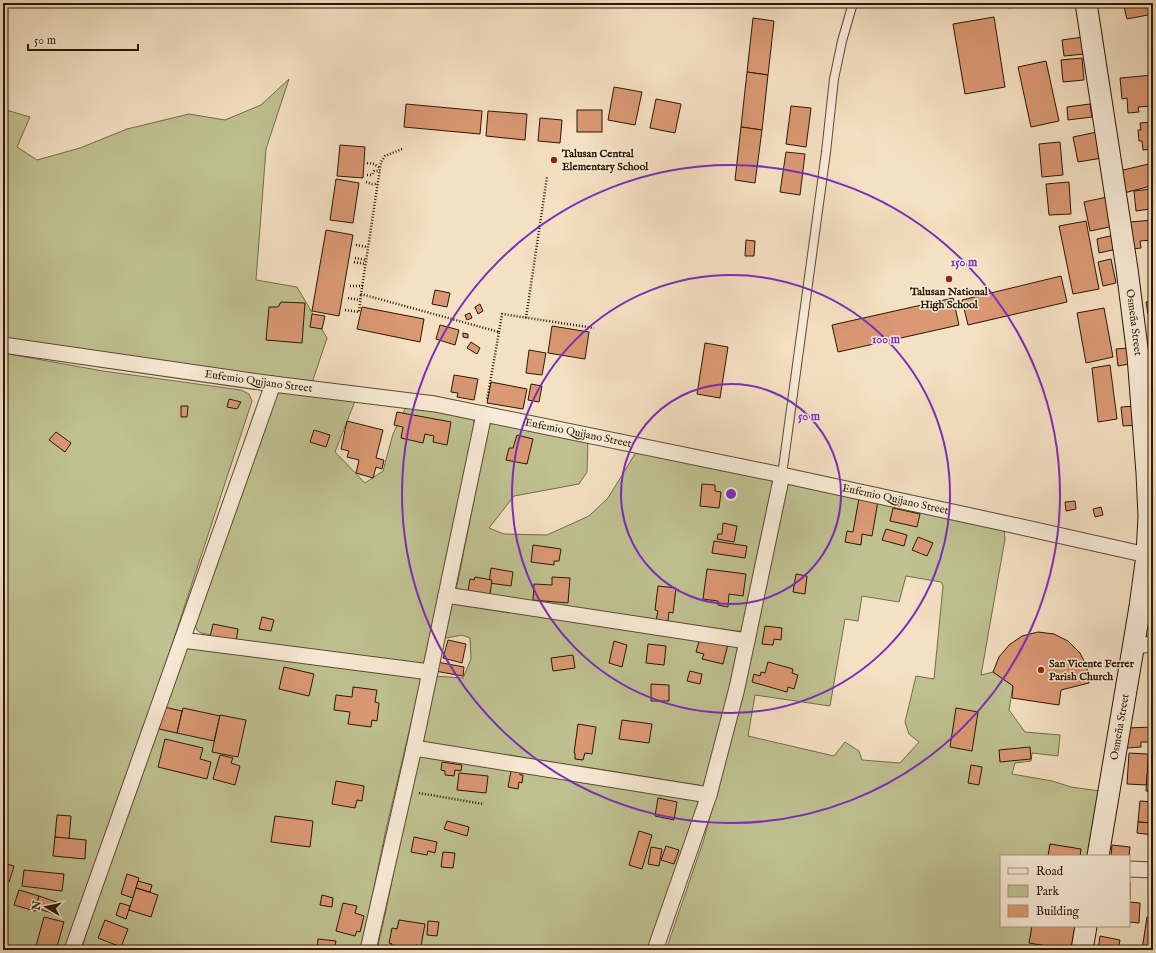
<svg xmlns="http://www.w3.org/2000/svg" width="1156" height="953" viewBox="0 0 1156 953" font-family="'IM FELL English',serif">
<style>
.green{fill:#bfc190;stroke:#746c4a;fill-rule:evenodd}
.building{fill:#da9873;stroke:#2a1703}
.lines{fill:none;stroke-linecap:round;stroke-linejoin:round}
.lane-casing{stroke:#5c4933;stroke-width:10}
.street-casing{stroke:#5c4933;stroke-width:17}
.secondary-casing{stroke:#2a1703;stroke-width:23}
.path{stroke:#2a1703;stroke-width:2.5;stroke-dasharray:1 2;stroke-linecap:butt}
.lane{stroke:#f8ebd7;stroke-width:8}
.street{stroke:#f8ebd7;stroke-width:15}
.secondary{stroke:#f8ebd7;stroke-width:21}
.ring{fill:none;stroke:#7b2cbf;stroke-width:2}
.poi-dot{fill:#8f2418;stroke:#f8ebd7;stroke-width:1.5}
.labels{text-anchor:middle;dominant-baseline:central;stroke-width:3;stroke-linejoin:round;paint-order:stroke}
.poi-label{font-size:11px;font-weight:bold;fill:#2a1703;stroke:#f8ebd7;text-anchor:start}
.street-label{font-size:11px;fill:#2a1703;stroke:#f8ebd7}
.centre{fill:#7b2cbf;stroke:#f8ebd7;stroke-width:2}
.ring-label{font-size:12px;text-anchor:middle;font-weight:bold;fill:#7b2cbf;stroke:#f8ebd7;stroke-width:3;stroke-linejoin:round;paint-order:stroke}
</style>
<rect width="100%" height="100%" fill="#f4e0c2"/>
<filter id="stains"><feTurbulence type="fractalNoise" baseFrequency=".005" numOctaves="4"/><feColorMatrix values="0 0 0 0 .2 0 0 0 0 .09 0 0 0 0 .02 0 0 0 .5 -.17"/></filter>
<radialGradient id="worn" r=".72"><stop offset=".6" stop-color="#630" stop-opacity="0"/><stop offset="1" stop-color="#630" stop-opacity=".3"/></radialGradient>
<!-- green -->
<g class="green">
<polygon points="289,79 266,149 256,280 297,287 327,338 312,383 3,338 3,109 30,117 17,147 37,160 80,148 127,129 189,114 225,120 261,105"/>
<polygon points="3,353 103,371 241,390 249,394 252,401 112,827 67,950 3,950"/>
<polygon points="276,390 355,401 335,452 365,483 383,471 393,434 406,407 473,418 475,429 424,663 414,666 285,650 201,633 197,630 195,624"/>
<polygon points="492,421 588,440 587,472 579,484 514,496 489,528 504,534 547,535 589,516 608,498 638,449 775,476 743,628 740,631 737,631 458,594 456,591 488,429"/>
<path d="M799 483 1004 530 1005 539 981 675 993 672 1013 686 1009 710 1025 732 1060 735 1058 756 1032 753 1031 761 1015 763 1012 774 1052 781 1071 787 1107 792 1095 856H1001V926H1082L1077 950H666L704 839 736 720 787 485ZM906 576 941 582 943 586 934 679 916 676 905 722 909 734 919 742 900 763 862 760 859 751 845 742 834 756 748 736 755 695 830 706 845 619 858 621 862 596 899 602Z"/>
<polygon points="456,601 741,647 704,786 598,769 421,744 434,676 463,678 471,659 470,638 462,635 441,639 450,604"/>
<polygon points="186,647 422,676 385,834 361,950 81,950 113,855"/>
<polygon points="418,753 701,798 651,950 377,950 385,915"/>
</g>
<!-- building -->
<g class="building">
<polygon points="1008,3 1026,3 1009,8"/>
<polygon points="1123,3 1153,3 1153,14 1127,19"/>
<polygon points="994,17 1005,87 965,94 953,24"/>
<polygon points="753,18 774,21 768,75 747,72"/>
<polygon points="1083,37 1085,54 1064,56 1062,40"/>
<polygon points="1082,58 1084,80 1063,82 1061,60"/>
<polygon points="1046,61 1059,121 1031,127 1018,67"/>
<polygon points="747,72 768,75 762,130 741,127"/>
<polygon points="1153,75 1153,106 1138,107 1139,112 1128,113 1127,98 1122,99 1120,78"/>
<polygon points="614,87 642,92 635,125 608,120"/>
<polygon points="656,99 681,104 675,133 650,128"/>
<polygon points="406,104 482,111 480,134 404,127"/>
<polygon points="1090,104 1092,117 1068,120 1067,107"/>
<polygon points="791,106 811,108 806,147 786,144"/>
<rect x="577" y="110" width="25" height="22"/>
<polygon points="488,111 527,114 525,140 486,136"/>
<polygon points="540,118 562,120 560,143 538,141"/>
<polygon points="1153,122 1153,149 1143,150 1142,141 1139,141 1138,130 1141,130 1140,123"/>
<polygon points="741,127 762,130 755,183 735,180"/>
<polygon points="1097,132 1102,158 1078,162 1073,137"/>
<polygon points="1060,142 1063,175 1042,177 1039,144"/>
<polygon points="340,145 365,147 363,178 337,176"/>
<polygon points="786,152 805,154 800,195 780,192"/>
<polygon points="1153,163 1153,189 1152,189 1151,186 1124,193 1119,171"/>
<polygon points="336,179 359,183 353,223 330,220"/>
<polygon points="1069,182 1071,214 1049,215 1046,184"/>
<polygon points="1152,189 1153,189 1153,214 1150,214 1150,209 1136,211 1134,191"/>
<polygon points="1107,197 1114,226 1090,231 1084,202"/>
<polygon points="1153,220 1153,240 1140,241 1141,248 1132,249 1130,222"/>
<polygon points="1086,221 1099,289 1073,294 1059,226"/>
<polygon points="326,230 353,235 339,316 312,311"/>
<polygon points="1114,235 1117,249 1099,253 1097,239"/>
<polygon points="746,240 755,241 754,256 745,256"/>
<polygon points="1111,259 1116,283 1103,286 1098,262"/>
<polygon points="1061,276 1067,302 968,325 962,300"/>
<polygon points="435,290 450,293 447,307 432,304"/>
<polygon points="953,298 959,325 838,352 832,325"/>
<polygon points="1153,301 1153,313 1148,314 1146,302"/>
<polygon points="281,302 305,303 302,343 266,340 269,307 278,307"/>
<polygon points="480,304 483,311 478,314 475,307"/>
<polygon points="362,307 424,319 420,342 357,329"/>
<polygon points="1104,308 1113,357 1086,363 1077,313"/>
<polygon points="470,313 472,318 467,320 465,315"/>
<polygon points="312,314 325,316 322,329 310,327"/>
<polygon points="440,325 459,330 455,345 436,339"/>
<polygon points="552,326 589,332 585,359 548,353"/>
<polygon points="463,333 468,334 468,338 463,337"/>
<polygon points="471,342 480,348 477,354 467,348"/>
<polygon points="705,343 728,347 720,398 697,394"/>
<polygon points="1128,348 1129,364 1118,366 1116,349"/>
<polygon points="529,350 546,353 542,375 526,373"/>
<polygon points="1110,365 1117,419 1098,422 1092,368"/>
<polygon points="454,375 478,379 474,400 457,397 458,393 451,392"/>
<polygon points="491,382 527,389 523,409 487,403"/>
<polygon points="531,384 542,386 539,402 528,400"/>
<polygon points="229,399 241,402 237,409 227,407"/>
<polygon points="181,406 188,406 187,417 181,417"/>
<polygon points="1136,406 1137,425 1123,426 1121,407"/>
<polygon points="397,412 451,422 447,445 433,442 434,436 425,434 423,443 401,438 403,427 394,425"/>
<polygon points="347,421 383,430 376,458 384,460 382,469 376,467 373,478 356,473 359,460 347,457 349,451 341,449"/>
<polygon points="314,430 330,435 326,447 310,442"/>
<polygon points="56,432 71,443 65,452 49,440"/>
<polygon points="517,435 533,439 527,464 506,460 509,448 513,448"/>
<polygon points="702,484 715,485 715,491 721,492 719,508 700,506"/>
<polygon points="859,498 878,501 872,536 862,534 861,545 845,542 847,531 853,532"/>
<polygon points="1075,501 1076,509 1066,511 1065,502"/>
<polygon points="1101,507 1103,515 1095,517 1093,509"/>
<polygon points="893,508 920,514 917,527 890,521"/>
<polygon points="723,523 737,526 734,542 717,539 718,534 722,534"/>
<polygon points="886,529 907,535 904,546 882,540"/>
<polygon points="918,537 933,543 927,556 912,550"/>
<polygon points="714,541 747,546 745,558 712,553"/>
<polygon points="533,545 561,549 559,561 554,561 554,565 531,562"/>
<polygon points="491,568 513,572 511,586 489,583"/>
<polygon points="707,569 746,574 743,596 729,594 728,607 718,605 718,601 703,599"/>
<polygon points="796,574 807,576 805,594 793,592"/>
<polygon points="475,577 492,580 490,594 468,591 470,579 474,580"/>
<polygon points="552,577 570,578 568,603 533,600 534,584 552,585"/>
<polygon points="658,586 676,588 673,613 669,612 668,621 656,620 658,611 655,610"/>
<polygon points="262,617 274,620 271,631 259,629"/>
<polygon points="213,624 238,629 236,642 210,637"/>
<polygon points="765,626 782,628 781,640 774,639 773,645 762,644"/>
<polygon points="1038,632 1054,634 1068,641 1080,653 1087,667 1089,683 1061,690 1059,705 1012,698 1013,686 993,672 999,657 1009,645 1022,636"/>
<polygon points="700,638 728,644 723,664 702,659 704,654 696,652"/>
<polygon points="448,640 466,644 462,663 443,658"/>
<polygon points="614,641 627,645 622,667 609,663"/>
<polygon points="648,644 666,646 664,665 646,663"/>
<polygon points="573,655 575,668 553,671 551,658"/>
<polygon points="437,662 464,667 463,676 435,671"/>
<polygon points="768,662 793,669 792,673 798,675 794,689 788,687 787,692 752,682 754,674 760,676 761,672 765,673"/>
<polygon points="284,667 314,674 309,696 279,689"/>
<polygon points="690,671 702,674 700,684 687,681"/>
<polygon points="651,684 669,685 669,701 651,701"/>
<polygon points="353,687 377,690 375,702 379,703 377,721 372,720 371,727 348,724 350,712 334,710 336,695 352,697"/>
<polygon points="164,707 182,711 177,733 159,729"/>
<polygon points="183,708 220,716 214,741 177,733"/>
<polygon points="956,708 978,712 972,751 950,747"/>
<polygon points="220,715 246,720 238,757 212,752"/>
<polygon points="622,720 652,724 649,743 619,739"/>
<polygon points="578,724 596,727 592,754 585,753 583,760 575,759 575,753 574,753"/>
<polygon points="1153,727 1153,742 1141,742 1141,747 1127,748 1126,728"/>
<polygon points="165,739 203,748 200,759 211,762 207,779 158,767"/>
<polygon points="1030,747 1031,759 1000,762 999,750"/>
<polygon points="1129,753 1148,754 1147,785 1127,784"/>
<polygon points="220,755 233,758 231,763 240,766 235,785 213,779"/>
<polygon points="442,762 462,765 461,771 455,770 454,776 445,775 445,771 441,770"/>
<polygon points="971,765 982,767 979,785 968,783"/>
<polygon points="511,771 520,772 520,775 523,775 522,783 519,782 518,789 508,787"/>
<polygon points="459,773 488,776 486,793 457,790"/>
<polygon points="1147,773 1153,773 1153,792 1146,791"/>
<polygon points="336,781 364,786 362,801 357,800 355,808 332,804"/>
<polygon points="658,798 677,802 674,820 655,816"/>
<polygon points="1140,801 1153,802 1152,823 1138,822"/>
<polygon points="57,815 71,816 69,839 55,837"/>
<polygon points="275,816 313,821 310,847 271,842"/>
<polygon points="447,821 469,827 467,836 444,829"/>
<polygon points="1138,822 1153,823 1153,835 1137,833"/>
<polygon points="639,831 652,835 642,869 629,865"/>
<polygon points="55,837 86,840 85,859 53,856"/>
<polygon points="414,837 437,842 435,853 428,851 427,855 411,852"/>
<polygon points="1050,844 1081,849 1080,856 1048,856"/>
<polygon points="1112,845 1130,847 1129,856 1111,856"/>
<polygon points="666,846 679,850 674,864 661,860"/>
<polygon points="651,847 662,849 659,866 648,864"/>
<polygon points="443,852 455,853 453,868 441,867"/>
<polygon points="3,863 14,866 9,882 3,880"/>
<polygon points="24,870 64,874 62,891 22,886"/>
<polygon points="127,874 139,878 133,898 121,894"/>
<polygon points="138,881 152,885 150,892 136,888"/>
<rect x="1129" y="882" width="1" height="17"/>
<polygon points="136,888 158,895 151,917 129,910"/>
<polygon points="19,890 39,896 35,911 14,905"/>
<polygon points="322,895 333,898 332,907 320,905"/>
<polygon points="39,896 59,903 56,914 35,908"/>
<polygon points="1129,902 1140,903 1139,923 1129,922"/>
<polygon points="120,903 130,906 126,919 116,915"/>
<polygon points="343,903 357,906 355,913 364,916 360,932 357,931 355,936 336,931"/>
<polygon points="44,917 64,922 56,950 49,950 36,946"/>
<polygon points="1147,917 1153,918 1153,950 1142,950"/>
<polygon points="105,920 128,929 121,947 98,938"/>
<polygon points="399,920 425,924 421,946 416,945 415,950 403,949 402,950 391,950 392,944 389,943 392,928 397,929"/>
<polygon points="428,921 439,922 437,936 427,935"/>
<polygon points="1032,926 1075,926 1071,950 1029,943"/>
<polygon points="1100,936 1120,940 1118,950 1098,950"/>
<polygon points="318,939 336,941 334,950 317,950"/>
<rect x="435" y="948" width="16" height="2"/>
</g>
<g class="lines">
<defs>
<polyline id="lane" points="782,475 826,152 834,79 842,41 853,3"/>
<g id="street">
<path id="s1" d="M3 345 273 384 435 404 782 475 1008 524 1147 555"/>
<polyline points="446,595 747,641"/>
<polyline points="182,640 430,672"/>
<polyline points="1134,646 1153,644"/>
<polyline points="414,748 709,795"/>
<polyline points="1129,869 1153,870"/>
<polyline points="72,950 273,384"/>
<polyline points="368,950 414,748 484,414"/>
<polyline points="655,950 709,795 737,688 782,475"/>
</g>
<g id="secondary">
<path id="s2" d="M1086 3 1127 269 1138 356 1147 473 1149 516 1147 555 1140 607 1098 856"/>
<polyline points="1082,950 1086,926"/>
</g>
</defs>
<!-- lane casing -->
<use href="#lane" class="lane-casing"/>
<!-- street casing -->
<use href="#street" class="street-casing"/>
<!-- secondary casing -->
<use href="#secondary" class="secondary-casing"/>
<!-- path -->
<g class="path">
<polyline points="402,149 385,156 381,162 361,294 499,332 487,400"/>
<polyline points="367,163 374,164 380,168"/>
<polyline points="367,175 372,175 374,171 380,171"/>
<polyline points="366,182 372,184 378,184"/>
<polyline points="356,245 368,247"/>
<polyline points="355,258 366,260"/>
<polyline points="354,262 366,264"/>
<polyline points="350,286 363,286"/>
<polyline points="348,298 360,300"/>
<polyline points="345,310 359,312 361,294"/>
<polyline points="526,318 547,177"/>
<polyline points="499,332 502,314 594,328"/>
<polyline points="419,793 483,804"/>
</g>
<!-- lane -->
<use href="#lane" class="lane"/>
<!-- street -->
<use href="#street" class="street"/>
<!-- secondary -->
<use href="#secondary" class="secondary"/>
</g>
<!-- distance rings -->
<g class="ring">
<circle cx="731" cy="494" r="110"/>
<circle cx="731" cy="494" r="219"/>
<circle cx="731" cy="494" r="329"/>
</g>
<!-- markers -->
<g class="poi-dot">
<circle cx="554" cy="160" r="4"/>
<circle cx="949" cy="279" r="4"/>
<circle cx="1041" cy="670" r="4"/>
</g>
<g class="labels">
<!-- poi labels -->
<g class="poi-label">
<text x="562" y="154">Talusan Central<tspan x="562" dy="13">Elementary School</tspan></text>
<text x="949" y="292" text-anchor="middle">Talusan National<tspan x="949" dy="13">High School</tspan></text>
<text x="1049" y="664">San Vicente Ferrer<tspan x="1049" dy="13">Parish Church</tspan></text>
</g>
<!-- street labels -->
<g class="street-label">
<text stroke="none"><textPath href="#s2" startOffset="323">Osmeña Street</textPath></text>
<text stroke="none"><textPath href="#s1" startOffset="258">Eufemio Quijano Street</textPath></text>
<text stroke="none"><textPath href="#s1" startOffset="582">Eufemio Quijano Street</textPath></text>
<text stroke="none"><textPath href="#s1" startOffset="906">Eufemio Quijano Street</textPath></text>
<text transform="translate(1120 727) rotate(-80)">Osmeña Street</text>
</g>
</g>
<circle cx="731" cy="494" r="6" class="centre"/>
<g class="ring-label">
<text x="964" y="266">150 m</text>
<text x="886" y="343">100 m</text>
<text x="809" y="420">50 m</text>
</g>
<!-- margin -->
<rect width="1156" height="953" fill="none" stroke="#f4e0c2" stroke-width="16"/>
<rect x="4" y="4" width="1148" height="945" fill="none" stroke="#2a1703" stroke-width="2"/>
<rect x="8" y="8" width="1140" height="937" fill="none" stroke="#2a1703"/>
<!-- legend -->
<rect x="1000" y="855" width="130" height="72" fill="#f8ebd7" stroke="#a69682"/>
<rect x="1008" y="868" width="20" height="6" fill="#f8ebd7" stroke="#a69682"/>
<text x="1036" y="875" font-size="12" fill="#2a1703">Road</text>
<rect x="1008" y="885" width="20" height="12" fill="#bfc190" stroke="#a69682"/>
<text x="1036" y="895" font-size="12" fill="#2a1703">Park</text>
<rect x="1008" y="905" width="20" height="12" fill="#da9873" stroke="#a69682"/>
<text x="1036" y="915" font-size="12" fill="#2a1703">Building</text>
<!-- north arrow -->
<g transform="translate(46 907) rotate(279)" stroke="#f8ebd7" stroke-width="3" paint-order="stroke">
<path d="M0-3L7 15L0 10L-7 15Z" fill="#2a1703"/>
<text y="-6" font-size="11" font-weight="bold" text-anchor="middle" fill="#2a1703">N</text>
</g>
<!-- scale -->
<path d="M28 44v6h110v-6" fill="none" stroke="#2a1703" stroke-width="2"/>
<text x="34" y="44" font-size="12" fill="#2a1703" stroke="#f8ebd7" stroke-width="3" paint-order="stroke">50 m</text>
<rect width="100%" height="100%" filter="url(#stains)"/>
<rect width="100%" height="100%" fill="url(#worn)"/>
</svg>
